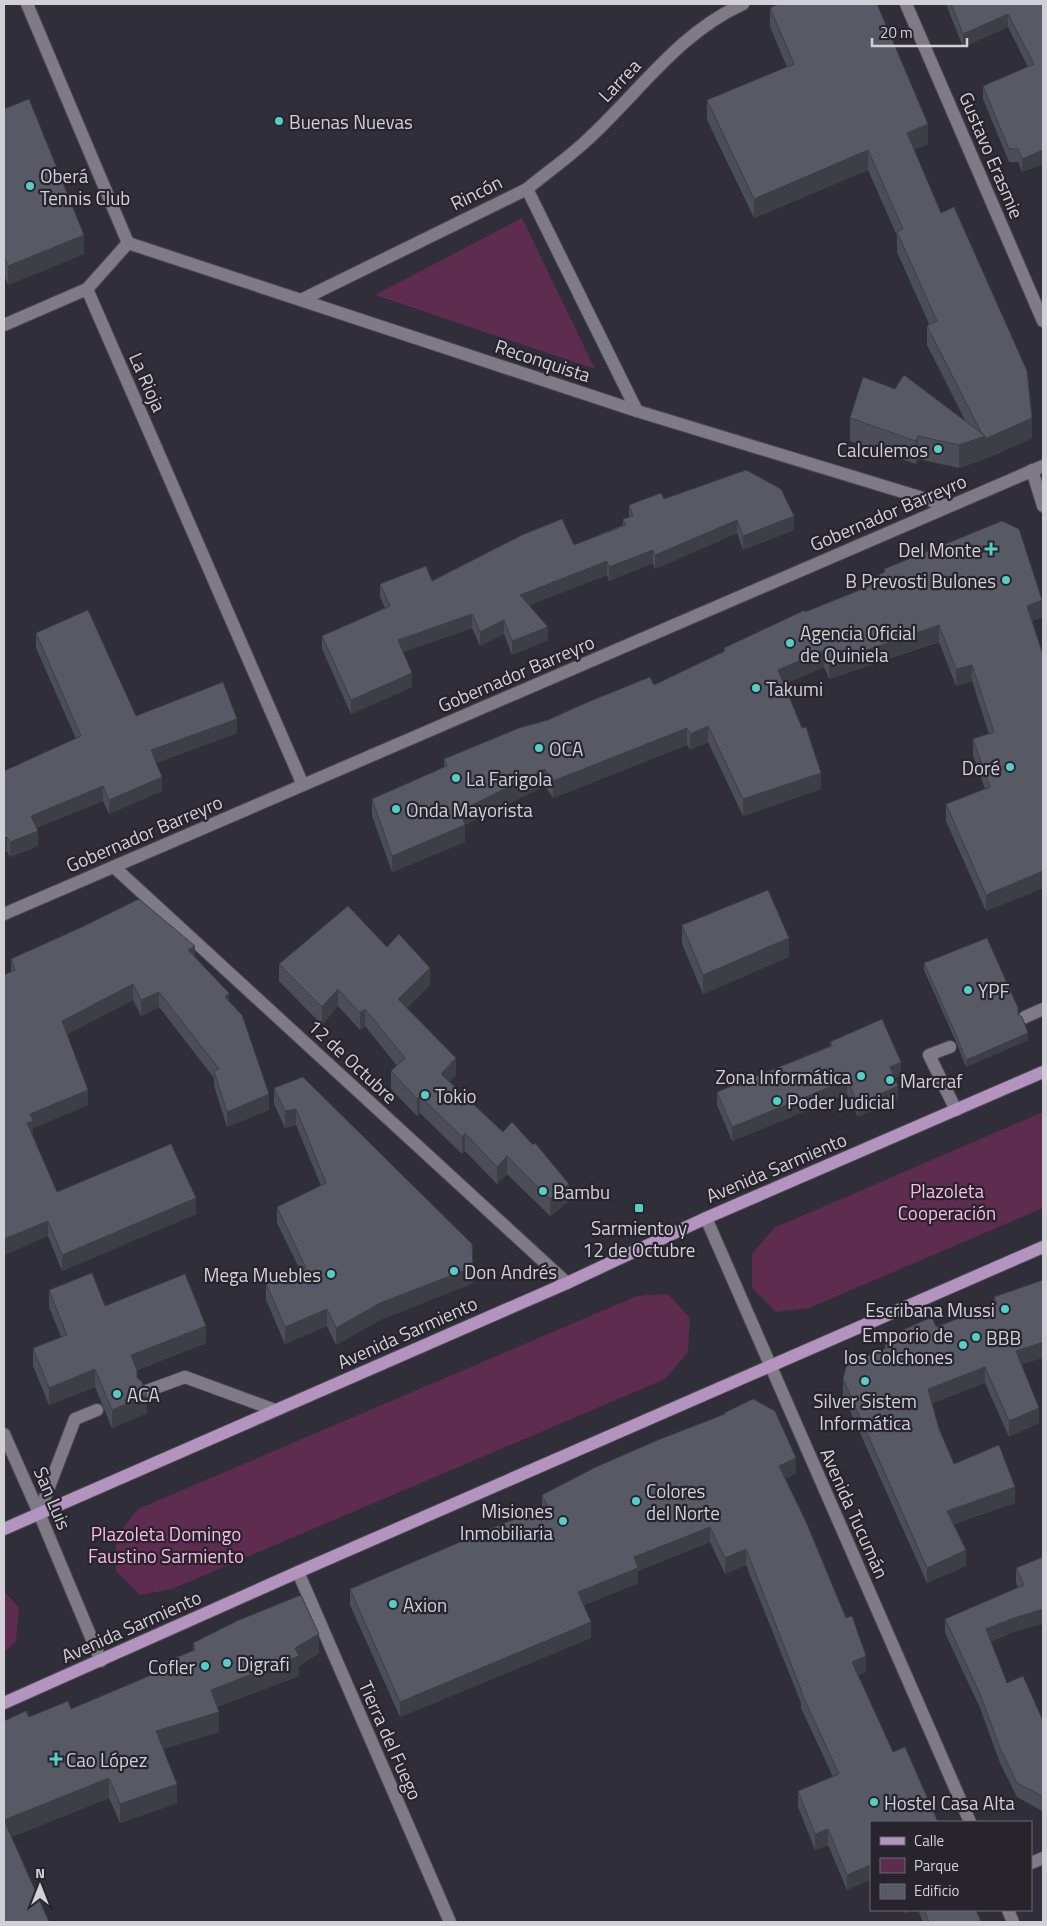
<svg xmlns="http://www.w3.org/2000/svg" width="1047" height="1926" viewBox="0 0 1047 1926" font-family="'Titillium Web',sans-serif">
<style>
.green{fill:#5e2c4e}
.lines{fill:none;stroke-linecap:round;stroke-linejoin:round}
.lane-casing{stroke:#4c4a53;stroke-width:14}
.street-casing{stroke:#4c4a53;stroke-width:14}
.secondary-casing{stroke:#4c4a53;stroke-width:14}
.primary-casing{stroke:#4c4a53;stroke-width:14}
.lane{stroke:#7e7b87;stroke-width:12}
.street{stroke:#7e7b87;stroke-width:12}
.secondary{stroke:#7e7b87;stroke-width:12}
.primary{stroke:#b394be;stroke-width:12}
.wall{fill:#4b4d57}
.shaded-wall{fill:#3d3f47}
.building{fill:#575a65;stroke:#3d3f47}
.poi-dot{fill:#55cec6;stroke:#27242e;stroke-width:2}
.labels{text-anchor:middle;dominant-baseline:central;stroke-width:4.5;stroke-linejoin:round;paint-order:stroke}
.street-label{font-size:19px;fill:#d1d0d7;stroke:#27242e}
.poi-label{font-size:19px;fill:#d1d0d7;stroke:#27242e;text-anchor:start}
.park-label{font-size:19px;fill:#fcb9e4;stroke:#27242e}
</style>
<rect width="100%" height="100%" fill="#302e38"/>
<!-- green -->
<g class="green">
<polygon points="522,218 595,369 375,295"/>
<polygon points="1043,1112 1043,1208 809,1308 776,1312 752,1288 752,1254 774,1228"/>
<polygon points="668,1294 690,1318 688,1352 665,1379 172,1589 140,1595 116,1571 116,1537 138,1509 637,1296"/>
<polygon points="4,1591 19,1608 16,1641 4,1652"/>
</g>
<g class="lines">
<defs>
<g id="lane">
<polyline points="1025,1017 1043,1009"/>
<polyline points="950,1047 929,1055 956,1110"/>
<polyline points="144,1392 185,1377 275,1410"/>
<polyline points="39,1513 75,1419 97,1410"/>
</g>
<g id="street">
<polyline points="906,4 1043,321"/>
<path d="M527 189C546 173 568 158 586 141 637 95 678 33 743 4"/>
<polyline points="128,243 637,411 949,506"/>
<polyline points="87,289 303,785"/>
<polyline points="301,300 527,189 637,411"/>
<polyline points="4,325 87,289 128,243 27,4"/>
<polyline points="1032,470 1043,506"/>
<polyline points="114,867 567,1283"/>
<polyline points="4,914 1043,466"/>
<polyline points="298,1572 450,1922"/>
<polyline points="1031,1863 1043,1858"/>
</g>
<g id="secondary">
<polyline points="706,1218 970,1822"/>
<polyline points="4,1434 39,1513 101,1661"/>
<polyline points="1008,1910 1013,1922"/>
</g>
<g id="primary">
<polyline points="4,1529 567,1283 706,1218 1043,1072"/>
<polyline points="4,1703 298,1572 1043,1247"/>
</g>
</defs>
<!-- lane casing -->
<use href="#lane" class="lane-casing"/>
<!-- street casing -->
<use href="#street" class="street-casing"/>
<!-- secondary casing -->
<use href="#secondary" class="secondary-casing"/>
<!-- primary casing -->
<use href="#primary" class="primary-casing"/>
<!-- lane -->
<use href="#lane" class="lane"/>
<!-- street -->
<use href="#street" class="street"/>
<!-- secondary -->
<use href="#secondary" class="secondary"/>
<!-- primary -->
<use href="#primary" class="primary"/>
</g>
<!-- wall -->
<g class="wall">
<polygon points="946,4 1043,4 1043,164 1022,172 1018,162 1009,162 983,99 983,86 1028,67 1008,27 963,47"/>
<polygon points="770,8 928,144 914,150 1032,438 985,459 959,468 918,459 916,464 850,441 850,418 966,422 927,345 927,326 929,324 897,252 897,236 868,170 754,218 707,120 707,100 787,67 770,27"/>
<polygon points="4,109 84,254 8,285 4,275"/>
<polygon points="664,499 794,530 743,550 737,533 655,569 653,563 609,581 607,575 529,605 548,640 512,655 504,634 480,646 472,628 403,652 412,687 351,714 322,649 322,636 385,608 380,597 380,584 432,581 574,545 623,525 623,519 629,517 629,505"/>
<polygon points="884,569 1042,617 1032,621 1043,655 1043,888 986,911 946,821 946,804 985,789 973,755 973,739 989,734 972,681 956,686 939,642 829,679 824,667 784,684 821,789 743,816 708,742 690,750 687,745 553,798 545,786 465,825 465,842 392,872 372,816 372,799 444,767 444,759 548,720 654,685 724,652 724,648 805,612 868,587 868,580 884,573"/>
<polygon points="36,633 136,716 237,733 156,763 162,791 109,814 103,801 36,828 38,846 10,857 7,851 4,771 76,739 36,648"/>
<polygon points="682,925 789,957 703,994 682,944"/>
<polygon points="387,947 430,985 407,1008 456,1075 449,1082 569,1201 550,1216 507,1174 497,1184 465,1151 462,1154 420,1113 417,1116 391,1089 391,1071 397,1066 365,1026 360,1030 338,1006 322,1025 279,981 279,964"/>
<polygon points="195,957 229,1001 269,1110 227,1127 214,1086 214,1078 159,1007 141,1016 133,1000 67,1034 88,1105 33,1128 33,1136 57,1192 196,1214 62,1271 48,1236 4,1255 4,975 11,972 11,959"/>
<polygon points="924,963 1018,1014 1028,1040 966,1067 957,1044 924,970"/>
<polygon points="830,1042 901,1075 895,1078 898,1099 858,1117 847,1094 732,1141 717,1105 717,1092 830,1046"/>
<polygon points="274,1088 473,1283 380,1320 336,1345 327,1326 285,1344 266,1300 266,1283 300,1270 277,1223 277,1207 321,1186 296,1125 285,1128 274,1104"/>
<polygon points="49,1290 105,1306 206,1343 137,1370 137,1378 147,1413 112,1428 95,1387 49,1405 33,1366 33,1348 61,1337 49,1307"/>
<polygon points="994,1297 1022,1364 1039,1423 1009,1437 985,1383 932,1403 939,1429 954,1464 1015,1503 953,1524 966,1566 927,1583 843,1395 843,1379 885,1349 885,1338 936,1327 994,1305"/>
<polygon points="724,1413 796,1473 785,1479 866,1672 858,1675 871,1822 847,1890 828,1845 815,1850 798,1807 798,1791 833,1777 801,1708 801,1703 746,1565 725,1574 710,1542 638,1571 638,1583 584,1605 591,1638 400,1717 350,1605 350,1589 542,1507 542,1495 724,1414"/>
<polygon points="1043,1557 1011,1633 991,1642 1007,1683 1043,1721 1043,1810 1042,1811 1017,1797 1000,1763 980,1708 945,1633 945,1619 1018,1588 1016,1582 1016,1568"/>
<polygon points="193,1643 319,1653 299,1666 299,1676 217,1707 219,1732 163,1749 177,1803 120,1823 109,1798 11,1837 4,1922 4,1721 29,1717 71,1709 158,1672 158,1665 193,1651"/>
<polygon points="918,1910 976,1910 981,1922 923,1922"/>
</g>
<!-- shaded-wall -->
<g class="shaded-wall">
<polygon points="1008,14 1008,27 963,47 963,34"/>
<polygon points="928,124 928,144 907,153 907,133"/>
<polygon points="868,150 868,170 754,218 754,199"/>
<polygon points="1043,150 1043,164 1022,172 1022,159"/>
<polygon points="84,235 84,254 8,285 8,266"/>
<polygon points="1032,418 1032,438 985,459 959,468 959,445"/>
<polygon points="918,436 918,459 916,464 916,441"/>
<polygon points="794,516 794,530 743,550 743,536"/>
<polygon points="737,520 737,533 655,569 655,555"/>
<polygon points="653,550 653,563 609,581 609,567"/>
<polygon points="607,561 607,575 520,609 520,595"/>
<polygon points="1042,600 1042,617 1027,622 1027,606"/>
<polygon points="472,614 472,628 398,654 398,640"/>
<polygon points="504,620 504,634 480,646 480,632"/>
<polygon points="939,625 939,642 829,679 829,663"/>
<polygon points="548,627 548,640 512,655 512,641"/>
<polygon points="824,650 824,667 778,686 778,670"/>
<polygon points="972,665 972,681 956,686 956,669"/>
<polygon points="412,673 412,687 351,714 351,700"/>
<polygon points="237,719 237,733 151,765 151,750"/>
<polygon points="708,726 708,742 690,750 690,734"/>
<polygon points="687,728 687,745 553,798 553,781"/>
<polygon points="545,769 545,786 465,825 465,842 392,872 392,856 460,811"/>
<polygon points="821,773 821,789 743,816 743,799"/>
<polygon points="162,777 162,791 109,814 109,800"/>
<polygon points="103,786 103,801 31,830 31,816"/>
<polygon points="38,831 38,846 10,857 10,842"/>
<polygon points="7,837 7,851 4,853 4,838"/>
<polygon points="1043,871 1043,888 986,911 986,895"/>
<polygon points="789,938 789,957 703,994 703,975"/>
<polygon points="195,946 195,962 188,950"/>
<polygon points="430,968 430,985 398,1016 398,999"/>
<polygon points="133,984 133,1000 62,1037 62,1021"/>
<polygon points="338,989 338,1006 322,1025 322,1007"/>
<polygon points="159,992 159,1007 141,1016 141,1000"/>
<polygon points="229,993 229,1008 225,997"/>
<polygon points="365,1009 365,1026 360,1030 360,1013"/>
<polygon points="1028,1033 1028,1040 966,1067 966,1060"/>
<polygon points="456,1058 456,1075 441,1091 441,1074"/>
<polygon points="901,1062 901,1075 890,1080 890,1067"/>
<polygon points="847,1080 847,1094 732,1141 732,1127"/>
<polygon points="898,1086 898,1099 858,1117 858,1104"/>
<polygon points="88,1090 88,1105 33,1128 33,1136 27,1123 30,1114"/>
<polygon points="269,1094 269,1110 227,1127 227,1112"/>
<polygon points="420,1096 420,1113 417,1116 417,1099"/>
<polygon points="296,1109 296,1125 285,1128 285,1111"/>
<polygon points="465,1133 465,1151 462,1154 462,1137"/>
<polygon points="507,1156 507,1174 497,1184 497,1167"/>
<polygon points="569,1184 569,1201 550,1216 550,1199"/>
<polygon points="196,1198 196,1214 62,1271 62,1255"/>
<polygon points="48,1221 48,1236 4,1255 4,1239"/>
<polygon points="473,1267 473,1283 380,1320 336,1345 336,1328 380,1303"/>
<polygon points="327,1309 327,1326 285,1344 285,1327"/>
<polygon points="206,1326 206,1343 131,1373 131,1355"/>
<polygon points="1043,1342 1043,1358 1016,1366 1016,1351"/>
<polygon points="985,1367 985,1383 928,1405 928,1389"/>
<polygon points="95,1369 95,1387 49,1405 49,1388"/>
<polygon points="147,1395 147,1413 112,1428 112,1410"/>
<polygon points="1039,1408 1039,1423 1009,1437 1009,1421"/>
<polygon points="796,1458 796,1473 779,1482 779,1466"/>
<polygon points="1015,1487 1015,1503 947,1527 947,1511"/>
<polygon points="710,1527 710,1542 638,1571 638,1583 578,1607 578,1592 634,1557"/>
<polygon points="746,1549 746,1565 725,1574 725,1558"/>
<polygon points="966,1550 966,1566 927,1583 927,1568"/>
<polygon points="1043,1609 1043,1624 1011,1633 986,1644 986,1629 1011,1619"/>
<polygon points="591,1622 591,1638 400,1717 400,1702"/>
<polygon points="319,1634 319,1653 299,1666 299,1676 211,1709 211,1690 295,1648"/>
<polygon points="866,1656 866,1672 852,1678 852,1662"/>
<polygon points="219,1712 219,1732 156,1751 156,1731"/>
<polygon points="109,1778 109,1798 4,1840 4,1820"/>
<polygon points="177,1784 177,1803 120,1823 120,1804"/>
<polygon points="1042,1796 1043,1796 1043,1810 1042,1811"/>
<polygon points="828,1829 828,1845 815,1850 815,1834"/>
<polygon points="871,1865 871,1880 847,1890 847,1875"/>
<polygon points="904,1910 912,1910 904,1914"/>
</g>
<!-- building -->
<g class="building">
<polygon points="778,4 877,4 928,124 907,133 941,213 954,207 1027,371 1032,418 985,439 985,436 982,434 927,326 937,321 897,232 903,229 868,150 754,199 707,100 794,64 770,8"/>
<polygon points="951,4 1043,4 1043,150 1022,159 1018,149 1009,149 983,86 1034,64 1008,14 963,34"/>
<polygon points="29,99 84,235 8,266 4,256 4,109"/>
<polygon points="904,375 985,436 959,445 918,436 916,441 850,418 863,377 895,389"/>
<polygon points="746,470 781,489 794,516 743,536 737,520 655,555 653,550 609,567 607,561 520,595 548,627 512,641 504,620 480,632 472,614 398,640 412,673 351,700 322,636 390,606 380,584 426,566 432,581 522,535 562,519 574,545 626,525 623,519 633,516 629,505 661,493 664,499"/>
<polygon points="1002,521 1019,529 1042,600 1027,606 1043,655 1043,871 986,895 946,804 990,787 973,739 994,732 972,665 956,669 939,625 829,663 824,650 778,670 802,728 806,727 821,773 743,799 708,726 690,734 687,728 553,781 545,769 460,811 465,825 392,856 372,799 447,766 444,759 519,728 548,720 588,702 650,677 654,685 725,651 724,648 805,610 805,612 870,586 868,580 885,572 884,569"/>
<polygon points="88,610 136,716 223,682 237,719 151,750 162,777 109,800 103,786 31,816 38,831 10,842 7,837 4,838 4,771 81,736 36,633"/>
<polygon points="768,890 789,938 703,975 682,925"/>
<polygon points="139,899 195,946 188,950 229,993 225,997 242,1015 269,1094 227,1112 214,1071 219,1069 159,992 141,1000 133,984 62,1021 88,1090 30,1114 33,1121 27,1123 57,1192 171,1144 196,1198 62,1255 48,1221 4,1239 4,1060 5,1058 4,1055 4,975 15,970 11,959 82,927"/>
<polygon points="348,906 387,947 399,934 430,968 398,999 456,1058 441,1074 503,1132 512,1122 533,1145 535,1143 569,1184 550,1199 507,1156 497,1167 465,1133 462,1137 420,1096 417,1099 391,1071 405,1058 365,1009 360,1013 338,989 322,1007 279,964"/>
<polygon points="987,938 1018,1008 1018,1014 1022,1017 1028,1033 966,1060 957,1037 924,963"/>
<polygon points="882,1019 901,1062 890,1067 898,1086 858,1104 847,1080 732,1127 717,1092 832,1046 830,1042"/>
<polygon points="303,1077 472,1244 473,1267 380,1303 336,1328 327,1309 285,1327 266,1283 306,1268 277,1207 326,1183 296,1109 285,1111 274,1088"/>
<polygon points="92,1273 105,1306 185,1274 206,1326 131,1355 137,1371 137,1378 142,1382 147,1395 112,1410 95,1369 49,1388 33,1348 67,1335 49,1290"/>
<polygon points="1043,1280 1043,1342 1016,1351 1039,1408 1009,1421 985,1367 928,1389 939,1429 954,1464 999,1445 1015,1487 947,1511 966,1550 927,1568 843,1379 847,1364 889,1347 885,1338 932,1317 936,1327 997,1304 994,1297"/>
<polygon points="753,1399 775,1411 796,1458 779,1466 807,1524 846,1618 852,1616 866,1656 852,1662 893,1752 905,1747 938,1822 871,1822 871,1865 847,1875 828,1829 815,1834 798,1791 839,1774 801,1692 802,1692 746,1549 725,1558 710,1527 634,1557 638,1568 578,1592 591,1622 400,1702 350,1589 547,1505 542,1495 596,1467 658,1440 725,1414 724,1413"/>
<polygon points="1043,1557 1043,1609 1011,1619 986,1629 1007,1683 1023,1676 1043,1721 1043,1796 1042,1796 1017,1783 1000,1748 980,1694 945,1619 1024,1585 1016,1568"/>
<polygon points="301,1595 319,1634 295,1648 299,1656 211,1690 219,1712 156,1731 177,1784 120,1804 109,1778 4,1820 4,1721 26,1711 29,1717 68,1701 71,1709 161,1671 158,1665 195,1650 193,1643 239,1620"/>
<polygon points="4,1820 49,1922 4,1922"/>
<polygon points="924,1910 976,1910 981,1922 929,1922"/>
</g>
<!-- markers -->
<g class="poi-dot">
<circle cx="279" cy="121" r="5"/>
<circle cx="30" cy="186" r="5"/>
<circle cx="938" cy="449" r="5"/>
<path d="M988.5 541.5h5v5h5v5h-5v5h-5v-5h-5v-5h5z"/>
<circle cx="1006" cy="580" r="5"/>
<circle cx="790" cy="643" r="5"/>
<circle cx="756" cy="688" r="5"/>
<circle cx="539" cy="748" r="5"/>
<circle cx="1010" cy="767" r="5"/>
<circle cx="456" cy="778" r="5"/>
<circle cx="396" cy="809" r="5"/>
<circle cx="968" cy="990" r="5"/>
<circle cx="861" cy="1076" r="5"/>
<circle cx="890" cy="1080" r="5"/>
<circle cx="425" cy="1095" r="5"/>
<circle cx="777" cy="1101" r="5"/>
<circle cx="543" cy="1191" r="5"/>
<rect x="634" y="1203" width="10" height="10" rx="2.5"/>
<circle cx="454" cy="1271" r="5"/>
<circle cx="331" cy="1274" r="5"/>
<circle cx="1005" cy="1309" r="5"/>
<circle cx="976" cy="1337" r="5"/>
<circle cx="963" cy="1345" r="5"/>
<circle cx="865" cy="1381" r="5"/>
<circle cx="117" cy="1394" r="5"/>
<circle cx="636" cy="1501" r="5"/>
<circle cx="563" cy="1521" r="5"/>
<circle cx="393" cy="1604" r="5"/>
<circle cx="227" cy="1663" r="5"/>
<circle cx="205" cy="1666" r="5"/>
<path d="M53.5 1751.5h5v5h5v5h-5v5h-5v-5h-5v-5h5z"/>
<circle cx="874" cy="1802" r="5"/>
</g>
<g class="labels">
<!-- street labels -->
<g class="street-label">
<text transform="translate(619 80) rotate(-46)">Larrea</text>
<text transform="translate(992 155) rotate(67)">Gustavo Erasmie</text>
<text transform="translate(476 192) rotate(-26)">Rincón</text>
<text transform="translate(543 360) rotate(18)">Reconquista</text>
<text transform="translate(148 382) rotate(66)">La Rioja</text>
<text transform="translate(888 512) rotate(-23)">Gobernador Barreyro</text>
<text transform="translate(516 673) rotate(-23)">Gobernador Barreyro</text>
<text transform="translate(144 833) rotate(-23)">Gobernador Barreyro</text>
<text transform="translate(353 1061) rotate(43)">12 de Octubre</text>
<text transform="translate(776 1167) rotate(-23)">Avenida Sarmiento</text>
<text transform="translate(407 1332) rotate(-24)">Avenida Sarmiento</text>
<text transform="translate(53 1498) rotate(67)">San Luis</text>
<text transform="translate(855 1513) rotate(66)">Avenida Tucumán</text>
<text transform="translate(131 1626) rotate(-24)">Avenida Sarmiento</text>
<text transform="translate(391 1740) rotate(66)">Tierra del Fuego</text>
</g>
<!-- poi labels -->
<g class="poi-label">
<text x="289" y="121">Buenas Nuevas</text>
<text x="40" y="175">Oberá<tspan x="40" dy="22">Tennis Club</tspan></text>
<text x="928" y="449" text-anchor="end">Calculemos</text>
<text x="981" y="549" text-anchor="end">Del Monte</text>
<text x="996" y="580" text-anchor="end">B Prevosti Bulones</text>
<text x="800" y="632">Agencia Oficial<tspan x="800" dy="22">de Quiniela</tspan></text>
<text x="766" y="688">Takumi</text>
<text x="549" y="748">OCA</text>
<text x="1000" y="767" text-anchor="end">Doré</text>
<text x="466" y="778">La Farigola</text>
<text x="406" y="809">Onda Mayorista</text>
<text x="978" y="990">YPF</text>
<text x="851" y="1076" text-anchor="end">Zona Informática</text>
<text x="900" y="1080">Marcraf</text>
<text x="435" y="1095">Tokio</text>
<text x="787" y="1101">Poder Judicial</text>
<text x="553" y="1191">Bambu</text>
<text x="639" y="1227" text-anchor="middle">Sarmiento y<tspan x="639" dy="22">12 de Octubre</tspan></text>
<text x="464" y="1271">Don Andrés</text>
<text x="321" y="1274" text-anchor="end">Mega Muebles</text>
<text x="995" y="1309" text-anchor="end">Escribana Mussi</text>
<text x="953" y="1334" text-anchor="end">Emporio de<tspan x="953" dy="22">los Colchones</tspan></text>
<text x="986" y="1337">BBB</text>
<text x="127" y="1394">ACA</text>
<text x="865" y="1400" text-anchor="middle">Silver Sistem<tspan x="865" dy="22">Informática</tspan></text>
<text x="646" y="1490">Colores<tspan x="646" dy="22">del Norte</tspan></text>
<text x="553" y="1510" text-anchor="end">Misiones<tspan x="553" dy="22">Inmobiliaria</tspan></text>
<text x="403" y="1604">Axion</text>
<text x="237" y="1663">Digrafi</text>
<text x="195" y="1666" text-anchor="end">Cofler</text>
<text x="66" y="1759">Cao López</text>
<text x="884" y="1802">Hostel Casa Alta</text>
</g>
<!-- park labels -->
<g class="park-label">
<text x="947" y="1190">Plazoleta<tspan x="947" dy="22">Cooperación</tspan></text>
<text x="166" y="1533">Plazoleta Domingo<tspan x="166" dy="22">Faustino Sarmiento</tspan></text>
</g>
</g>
<!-- border -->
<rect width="1047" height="1926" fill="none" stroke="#d1d0d7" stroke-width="10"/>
<!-- legend -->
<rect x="870" y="1821" width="162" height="90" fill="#27242e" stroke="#6b6972"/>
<rect x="880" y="1837" width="25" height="8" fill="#b394be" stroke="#6b6972"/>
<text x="914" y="1846" font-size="15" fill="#d1d0d7">Calle</text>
<rect x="880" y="1858" width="25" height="15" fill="#5e2c4e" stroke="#6b6972"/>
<text x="914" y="1871" font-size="15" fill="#d1d0d7">Parque</text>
<rect x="880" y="1884" width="25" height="15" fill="#575a65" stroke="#6b6972"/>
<text x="914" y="1896" font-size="15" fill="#d1d0d7">Edificio</text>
<!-- north arrow -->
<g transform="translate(40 1886)" stroke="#27242e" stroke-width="4" paint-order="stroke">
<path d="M0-4L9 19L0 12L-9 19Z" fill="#d1d0d7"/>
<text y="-8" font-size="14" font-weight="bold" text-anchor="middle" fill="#d1d0d7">N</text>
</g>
<!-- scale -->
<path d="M872 38v8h95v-8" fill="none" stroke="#d1d0d7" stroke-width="2.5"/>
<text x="880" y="38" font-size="15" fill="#d1d0d7" stroke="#27242e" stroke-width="4" paint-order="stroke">20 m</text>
</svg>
